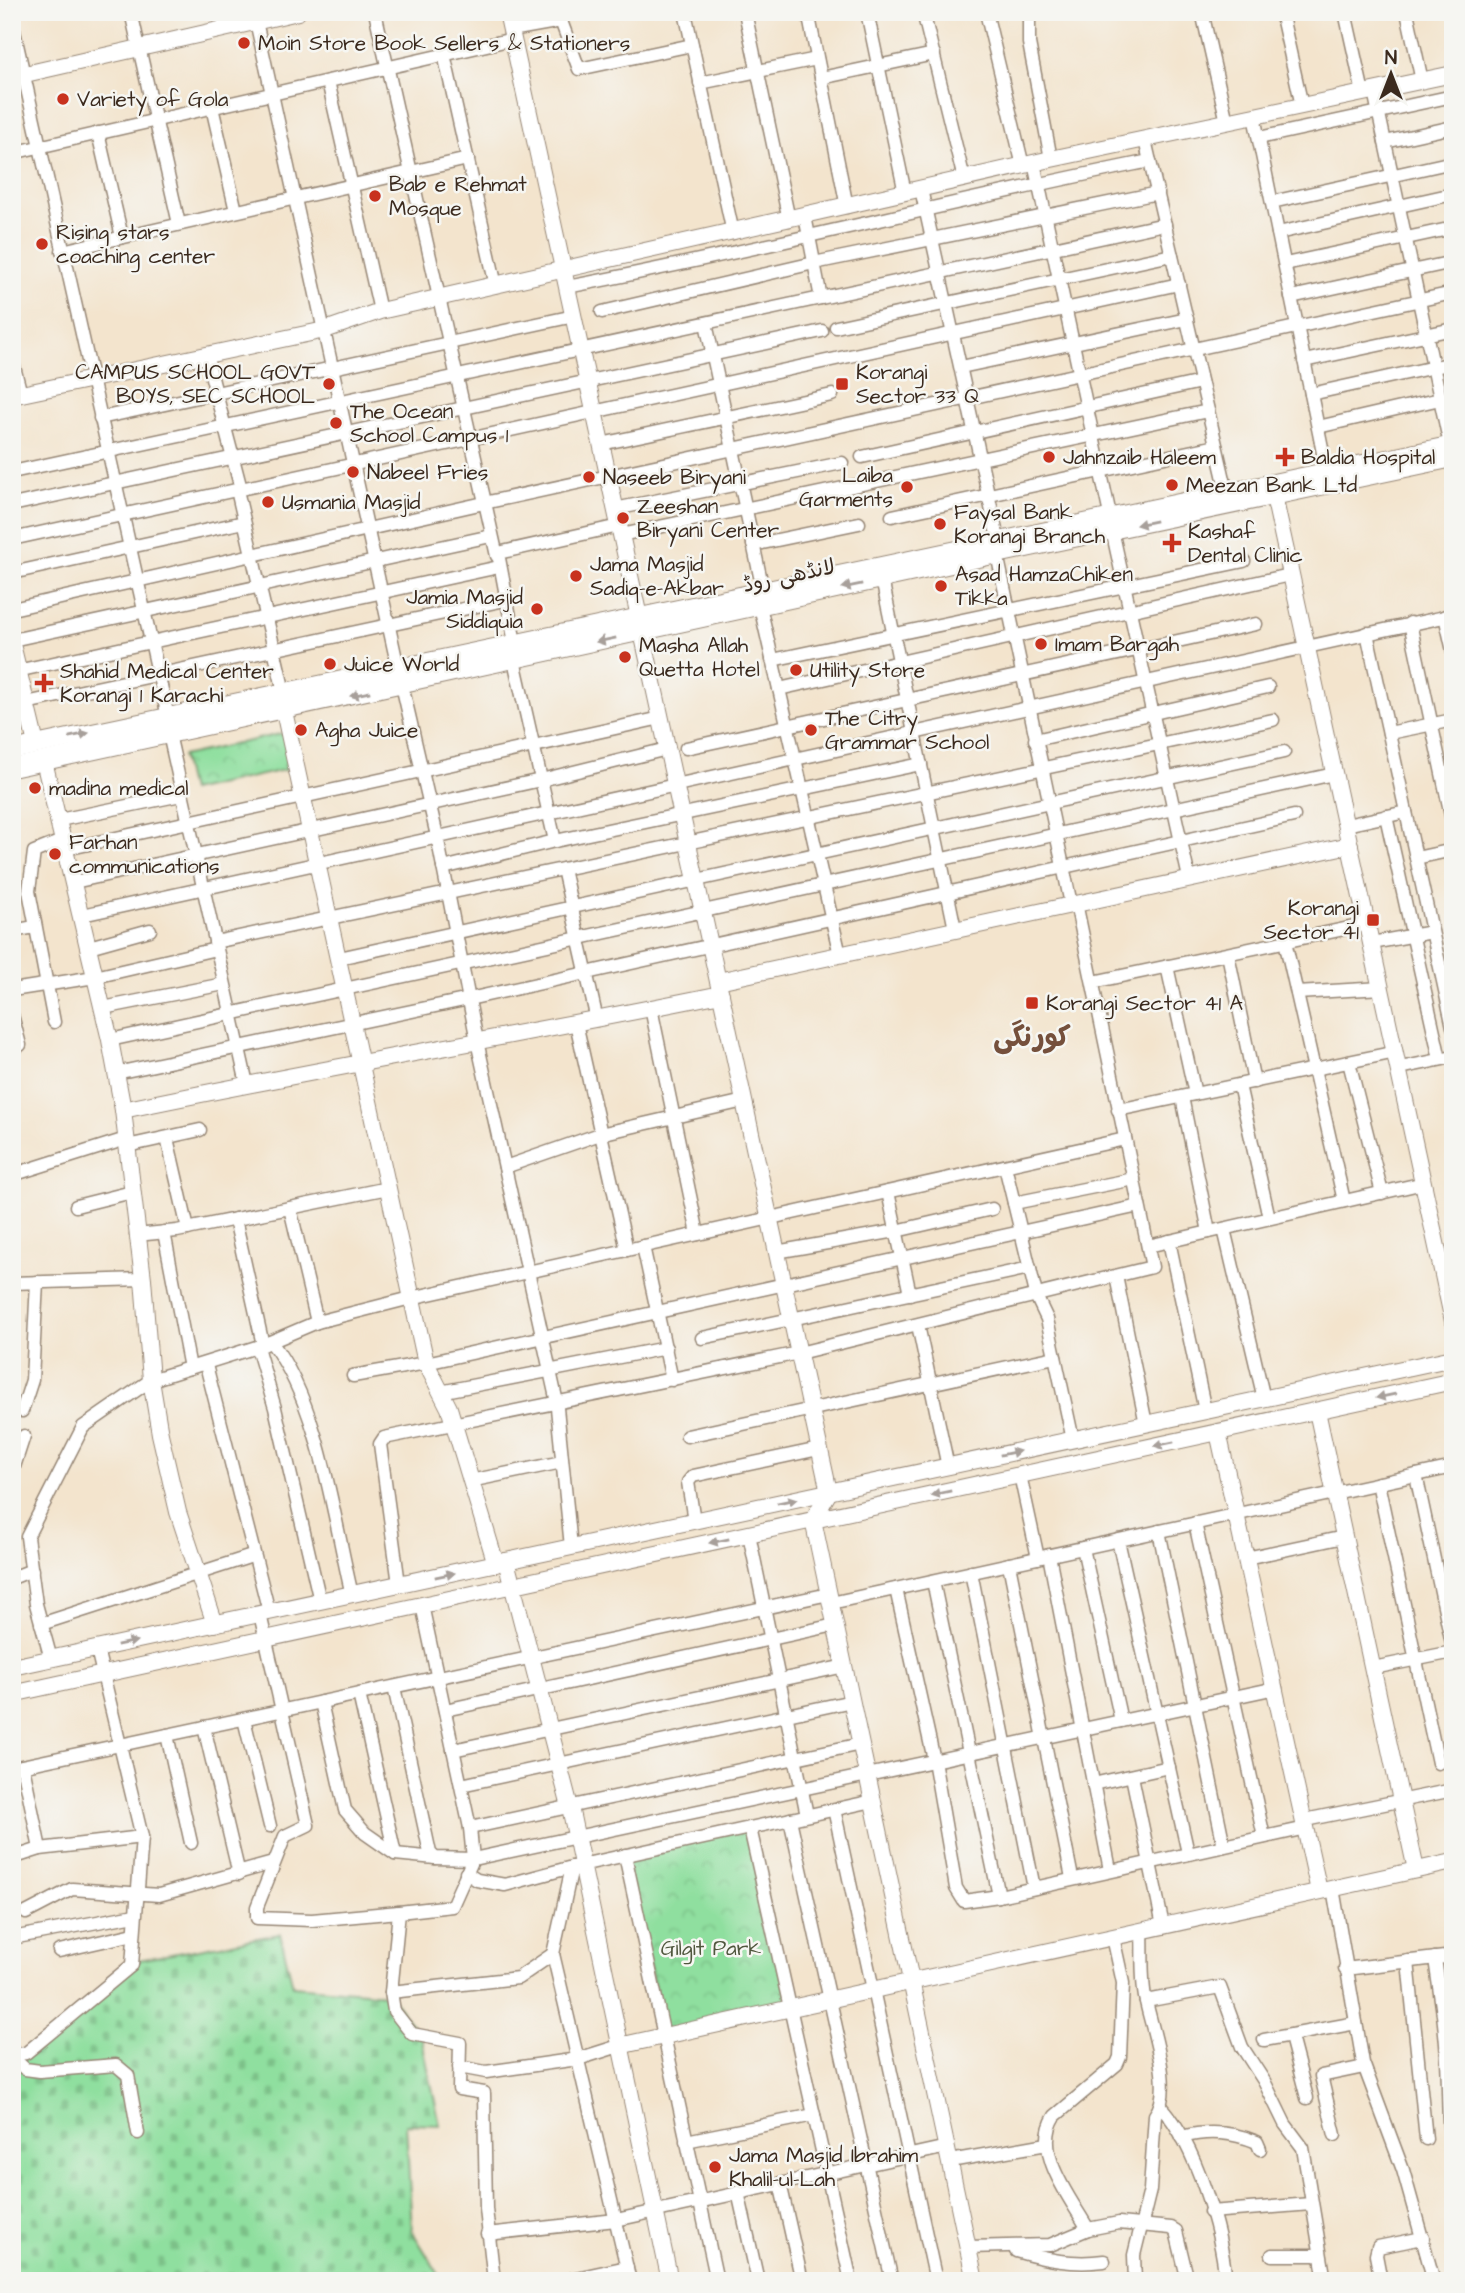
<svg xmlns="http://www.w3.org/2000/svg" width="1465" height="2293" viewBox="0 0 1465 2293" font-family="'Architects Daughter','Playpen Sans Arabic',sans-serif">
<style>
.cemetery{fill:url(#cemetery-stones);stroke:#65845e;stroke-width:2}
.park{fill:url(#park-crowns);stroke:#65845e;stroke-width:2}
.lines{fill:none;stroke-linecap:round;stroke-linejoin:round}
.street-casing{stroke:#978776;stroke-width:15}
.secondary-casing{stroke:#978776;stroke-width:18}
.primary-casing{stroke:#978776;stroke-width:20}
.street{stroke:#fff;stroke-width:12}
.secondary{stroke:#fff;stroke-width:16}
.primary{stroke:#fff;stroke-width:18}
.oneway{fill:#a79f9a}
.poi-dot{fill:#c8321e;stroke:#f6f6f2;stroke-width:2.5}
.labels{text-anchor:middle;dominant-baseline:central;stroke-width:5;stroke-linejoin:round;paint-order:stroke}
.poi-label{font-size:21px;fill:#3b2a1e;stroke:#f6f6f2;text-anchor:start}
.street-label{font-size:21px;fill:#3b2a1e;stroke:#f6f6f2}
.park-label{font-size:21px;fill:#50573e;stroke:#f6f6f2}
.district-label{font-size:28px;font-weight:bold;fill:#75503c;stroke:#f6f6f2}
</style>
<defs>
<pattern id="cemetery-stones" width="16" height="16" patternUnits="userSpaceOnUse" patternTransform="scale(1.75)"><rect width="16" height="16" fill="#8fdf9f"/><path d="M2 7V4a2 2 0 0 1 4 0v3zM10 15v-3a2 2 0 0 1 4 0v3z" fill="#7cc088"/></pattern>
<pattern id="park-crowns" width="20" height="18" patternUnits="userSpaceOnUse" patternTransform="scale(1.75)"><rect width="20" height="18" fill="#8fdf9f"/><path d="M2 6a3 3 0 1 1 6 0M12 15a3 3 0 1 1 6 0" fill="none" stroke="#7cc088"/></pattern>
</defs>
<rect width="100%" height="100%" fill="#f6f6f2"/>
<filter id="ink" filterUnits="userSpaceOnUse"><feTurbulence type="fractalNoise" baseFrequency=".0143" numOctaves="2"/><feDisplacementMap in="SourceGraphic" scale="14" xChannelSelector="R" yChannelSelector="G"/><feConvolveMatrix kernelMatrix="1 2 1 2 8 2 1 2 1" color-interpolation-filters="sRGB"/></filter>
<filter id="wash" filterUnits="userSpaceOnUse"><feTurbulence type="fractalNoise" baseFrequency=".00686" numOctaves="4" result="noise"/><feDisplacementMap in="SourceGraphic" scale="28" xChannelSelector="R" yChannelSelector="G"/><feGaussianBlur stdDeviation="1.57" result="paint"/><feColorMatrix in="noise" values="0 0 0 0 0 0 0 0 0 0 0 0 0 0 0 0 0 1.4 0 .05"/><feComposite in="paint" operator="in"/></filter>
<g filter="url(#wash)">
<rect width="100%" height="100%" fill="#f3e4cd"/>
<!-- cemetery -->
<polygon class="cemetery" points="280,1934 293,1986 388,1994 421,2036 440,2125 406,2124 412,2231 443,2281 12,2281 12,2060 26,2057 139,1960"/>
<!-- park -->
<g class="park">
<polygon points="285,733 293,768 190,791 182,756"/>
<polygon points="750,1828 791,2008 665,2036 625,1855"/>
</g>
</g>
<g filter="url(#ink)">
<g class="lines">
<defs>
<g id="street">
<polyline points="131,12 179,224"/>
<polyline points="254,12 398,668"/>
<polyline points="375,12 497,556"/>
<polyline points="685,12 733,233"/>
<polyline points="745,12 789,220"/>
<polyline points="808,12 847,207"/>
<polyline points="867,12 905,193"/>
<polyline points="923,12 964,179"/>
<polyline points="986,12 1023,166"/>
<polyline points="1029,12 1029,43 1051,159"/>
<polyline points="1202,12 1227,122"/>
<polyline points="1281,12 1302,106"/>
<polyline points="1345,12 1363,93"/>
<polyline points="1407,12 1422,81"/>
<polyline points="12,22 168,717"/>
<polyline points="511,30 561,21 579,69 692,45"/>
<polyline points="444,54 496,286"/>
<polyline points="821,78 934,54"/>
<polyline points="328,81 380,311"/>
<polyline points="700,83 817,59"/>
<polyline points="1374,91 1450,445"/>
<polyline points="212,107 236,211"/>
<polyline points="1254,116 1327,472"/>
<polyline points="98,133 122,237"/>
<polyline points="1259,138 1453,96"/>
<polyline points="1145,140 1227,492"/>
<polyline points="1385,142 1453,127"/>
<polyline points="12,153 513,39"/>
<polyline points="1034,163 1110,515"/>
<polyline points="921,189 998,539"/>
<polyline points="1272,202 1453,162"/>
<polyline points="805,216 821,298"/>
<polyline points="1278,233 1453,194"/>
<polyline points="62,251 468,159"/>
<polyline points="1285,264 1453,228"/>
<path d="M567 287C763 250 955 200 1150 161"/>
<polyline points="1291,297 1453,262"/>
<polyline points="602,312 814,263 1158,193"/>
<polyline points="706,323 763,590"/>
<polyline points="836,327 1172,255"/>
<polyline points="206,355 241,489"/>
<polyline points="12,359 21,394"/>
<polyline points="1304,361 1453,329"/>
<polyline points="961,367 1187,319"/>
<polyline points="1311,394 1453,363"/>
<polyline points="100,418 574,316"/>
<polyline points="1318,427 1440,399"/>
<polyline points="601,444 832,395"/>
<polyline points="862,457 1201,382"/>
<polyline points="12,472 1165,224"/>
<polyline points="237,490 284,692"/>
<polyline points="12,505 822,331"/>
<polyline points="615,509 842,463"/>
<polyline points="892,516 1216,446"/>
<polyline points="1112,530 1189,878"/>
<polyline points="621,535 1208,411"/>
<polyline points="12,539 1179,284"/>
<polyline points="753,545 859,523"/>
<polyline points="997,554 1071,904"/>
<polyline points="12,573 244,522"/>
<polyline points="882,579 955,929"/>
<polyline points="760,606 840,955"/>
<polyline points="12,609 484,503 1453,293"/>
<polyline points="1445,616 1453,651"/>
<polyline points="1410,623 1453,825"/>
<polyline points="1367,633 1453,1027"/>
<polyline points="12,640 491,536"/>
<polyline points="515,643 498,553 619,526"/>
<polyline points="514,660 555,841"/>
<polyline points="772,660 1244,561"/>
<polyline points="12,672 499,567"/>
<polyline points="402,685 437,836 477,1041 556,1398 571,1547"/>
<polyline points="779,689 1290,575"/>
<polyline points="26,703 505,600"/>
<polyline points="1389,733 1453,720"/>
<polyline points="169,734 247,1084"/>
<polyline points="1035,740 1268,687"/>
<polyline points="686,748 1256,624"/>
<polyline points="1386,816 1440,1059"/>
<polyline points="59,820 181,795"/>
<polyline points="1346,825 1406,812"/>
<polyline points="66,849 661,718"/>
<polyline points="1416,858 1453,850"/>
<polyline points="443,868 555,841 921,764"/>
<polyline points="563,869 597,1020"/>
<polyline points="74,882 541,780 667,749"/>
<polyline points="82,915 1453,615"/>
<polyline points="12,931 35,927"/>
<polyline points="1285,941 1344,1201"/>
<polyline points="215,942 1273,720"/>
<polyline points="1372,943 1432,932"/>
<polyline points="89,947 150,930"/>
<polyline points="1228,954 1254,1082"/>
<polyline points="339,958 1284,752"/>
<polyline points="1167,966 1195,1094"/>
<polyline points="1093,982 1368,924"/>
<polyline points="12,990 95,977 216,949"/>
<polyline points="1297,993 1382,988"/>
<polyline points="103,1008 224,984"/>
<polyline points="651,1008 698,1234"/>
<polyline points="12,1015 20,1045"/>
<polyline points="54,1022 29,891 34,852 64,840"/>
<polyline points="576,1023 627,1250"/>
<polyline points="110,1040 1334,774"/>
<polyline points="1349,1062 1382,1193"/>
<polyline points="1400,1068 1453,1057"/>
<polyline points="116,1073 469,999 1294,816"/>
<polyline points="1239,1085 1269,1218"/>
<polyline points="1182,1097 1209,1232"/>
<polyline points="1118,1110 1396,1052"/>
<polyline points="167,1138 188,1229"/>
<polyline points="127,1146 200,1130"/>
<polyline points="1005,1166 1037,1298 1047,1319 1073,1440"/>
<polyline points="505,1167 600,1134 744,1101"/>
<polyline points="12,1175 126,1139"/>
<polyline points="888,1192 910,1294"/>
<polyline points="1014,1203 1134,1179"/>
<polyline points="76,1206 132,1192"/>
<polyline points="290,1208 317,1322"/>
<polyline points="235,1219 263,1345"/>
<polyline points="1224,1229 1264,1399"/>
<polyline points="164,1232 190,1368"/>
<polyline points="136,1235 177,1231 388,1188"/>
<polyline points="1169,1241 1205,1411"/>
<polyline points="643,1246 672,1380"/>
<polyline points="1148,1246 1424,1183"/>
<polyline points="776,1252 896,1231 992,1209"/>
<polyline points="1116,1276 1146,1424"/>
<polyline points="12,1283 143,1279"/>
<polyline points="918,1325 948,1467"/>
<polyline points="702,1338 1030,1268"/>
<path d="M271 1342C320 1405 333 1516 352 1595"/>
<polyline points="257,1347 275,1408 320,1601"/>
<polyline points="206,1365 269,1612"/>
<polyline points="353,1376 426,1363 1139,1206"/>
<polyline points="440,1392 666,1348"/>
<polyline points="22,1411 32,1380 37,1282"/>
<polyline points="687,1436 1055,1357"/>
<polyline points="12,1473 24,1436"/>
<polyline points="1020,1475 1038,1558"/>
<polyline points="1416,1475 1453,1648"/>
<polyline points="470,1481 562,1462"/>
<polyline points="1378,1483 1438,1763"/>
<polyline points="694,1521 688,1482 693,1476 819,1449"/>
<polyline points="1195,1523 1264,1837"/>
<polyline points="1159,1531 1224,1846"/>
<polyline points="749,1534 807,1815"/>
<polyline points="1118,1540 1188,1853"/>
<polyline points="1083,1548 1121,1721"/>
<polyline points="1049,1555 1110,1870"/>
<polyline points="1246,1558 1344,1537"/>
<polyline points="1009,1564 1072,1878"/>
<polyline points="971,1572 1034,1888"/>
<polyline points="12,1578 32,1570"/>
<polyline points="933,1581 999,1896"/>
<polyline points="399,1584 380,1444 384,1438 799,1353 1152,1267 1076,903"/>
<polyline points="896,1589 934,1760 956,1888 964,1901 999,1896 1306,1828"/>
<polyline points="831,1603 1453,1467"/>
<polyline points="422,1605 470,1828 473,1859 452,1906 399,1912 391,1992 394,2011 412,2034 460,2043 459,2089 484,2093 486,2209 494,2281"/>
<polyline points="260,1614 308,1825 285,1836 257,1907 257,1918 312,1920 399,1912"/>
<polyline points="41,1624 252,1556"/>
<polyline points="51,1659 36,1604 27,1537 83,1427 151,1380 263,1345 317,1322 411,1298 1125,1139"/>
<polyline points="1373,1668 1453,1652"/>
<polyline points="394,1687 430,1853 435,1858 473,1859 1276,1688"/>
<polyline points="359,1694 395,1854"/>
<polyline points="321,1702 345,1810 365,1833 395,1854 435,1858"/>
<polyline points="445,1710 835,1625"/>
<polyline points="244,1719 270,1826"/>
<polyline points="204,1727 239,1874"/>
<polyline points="167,1735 191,1843"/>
<polyline points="453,1750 845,1666"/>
<polyline points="23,1766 40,1849"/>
<polyline points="12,1768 829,1594"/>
<polyline points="1132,1776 1163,1926"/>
<polyline points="1093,1784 1169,1767"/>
<polyline points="461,1785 852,1701"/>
<polyline points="834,1809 936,2281"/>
<polyline points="790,1819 892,2281"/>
<polyline points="1305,1820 1453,1790"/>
<polyline points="470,1828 861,1744"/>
<polyline points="750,1828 851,2281"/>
<polyline points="625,1855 717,2281"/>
<polyline points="12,1858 40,1849 142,1837"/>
<polyline points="572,1867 553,1954 630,2281"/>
<polyline points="466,1873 477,1880 505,1885 572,1867 873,1801"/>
<polyline points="1333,1888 1363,2063 1403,2170 1434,2281"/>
<polyline points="26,1913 72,1889 159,1895 273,1863"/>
<polyline points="12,1938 135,1915"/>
<polyline points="59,1951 134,1934"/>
<path d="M1435 1958C1438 1983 1443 2008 1445 2033 1450 2078 1446 2122 1453 2167"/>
<polyline points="1408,1961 1426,2139"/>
<polyline points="1345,1969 1453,1956"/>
<polyline points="391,1992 518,1978 553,1954"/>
<polyline points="1146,2001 1220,1987 1242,2047 1264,2081 1285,2124 1303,2148 1325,2281"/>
<polyline points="1291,2037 1307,2098"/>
<polyline points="1264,2040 1356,2023"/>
<polyline points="12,2055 26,2053 132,1965 142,1837 97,1649"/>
<polyline points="12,2057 25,2069 40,2071 116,2065 128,2075 138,2133"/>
<polyline points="459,2067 486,2072 578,2059 619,2046"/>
<path d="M1162 2107C1196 2146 1221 2229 1226 2281"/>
<polyline points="1335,2135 1321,2076 1364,2067"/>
<path d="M1182 2137C1209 2130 1232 2132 1257 2142L1260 2149"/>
<polyline points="686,2141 814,2115"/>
<polyline points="950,2161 1047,2144"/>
<polyline points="780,2183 802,2281"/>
<polyline points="738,2192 758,2281"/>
<polyline points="1210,2212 1311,2204"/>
<path d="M1088 2229C1070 2197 1032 2152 1055 2116L1117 2064 1120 2057 1123 1983 1113 1937"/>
<polyline points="487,2234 616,2220 947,2147"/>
<polyline points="968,2247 1050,2245 1088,2229 1119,2223 1171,2228 1176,2231 1188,2281"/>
<path d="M1016 2251C1046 2260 1073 2265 1104 2261"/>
<polyline points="1272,2255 1320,2255"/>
<polyline points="562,2281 627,2267"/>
<path d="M1135 2281 1134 2255 1150 2190 1155 2115C1175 2089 1151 2028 1145 1997 1141 1976 1143 1952 1142 1931"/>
<polyline points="1381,2281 1376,2255 1378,2247 1423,2238"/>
</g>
<g id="secondary">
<polyline points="507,12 639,617"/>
<polyline points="12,77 298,12"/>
<polyline points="12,396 325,330 380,311 1051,159 1453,74"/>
<polyline points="1274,496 1453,1321"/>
<polyline points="642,632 829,1492 813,1520 975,2281"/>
<polyline points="12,644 36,744"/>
<polyline points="284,711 426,1363 449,1408 496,1564"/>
<polyline points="44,761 110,1040 123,1110 143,1279 151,1380 160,1434 178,1512 215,1624"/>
<polyline points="718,981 1350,845"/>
<path d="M123 1110C322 1068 522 1035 721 994"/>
<polyline points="1317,1411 1416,1870"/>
<polyline points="1218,1432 1319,1891"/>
<polyline points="506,1561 570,1807 670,2281"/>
<polyline points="12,1667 1453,1358"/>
<polyline points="12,1694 1453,1381"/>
<polyline points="619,2046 1453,1862"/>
</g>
<g id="primary">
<polyline points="12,750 1453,445"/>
<polyline points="12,768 997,554 1453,458"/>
</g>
</defs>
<!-- street casing -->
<use href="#street" class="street-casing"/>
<!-- secondary casing -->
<use href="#secondary" class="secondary-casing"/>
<!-- primary casing -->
<use href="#primary" class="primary-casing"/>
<!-- street -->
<use href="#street" class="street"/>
<!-- secondary -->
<use href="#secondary" class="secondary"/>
<!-- primary -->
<use href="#primary" class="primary"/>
</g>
<!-- one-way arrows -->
<defs><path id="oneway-solid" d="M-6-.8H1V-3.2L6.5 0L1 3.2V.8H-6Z" transform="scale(1.75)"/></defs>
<g class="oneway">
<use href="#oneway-solid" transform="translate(1146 523) rotate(168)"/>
<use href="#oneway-solid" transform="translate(852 586) rotate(168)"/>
<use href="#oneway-solid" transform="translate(606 640) rotate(168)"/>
<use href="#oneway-solid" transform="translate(360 694) rotate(168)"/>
<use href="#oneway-solid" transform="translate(79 735) rotate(-12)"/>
<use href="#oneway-solid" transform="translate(1386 1396) rotate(168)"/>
<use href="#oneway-solid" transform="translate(1164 1444) rotate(168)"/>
<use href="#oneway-solid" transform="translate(1010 1453) rotate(-12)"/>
<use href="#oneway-solid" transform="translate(941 1493) rotate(168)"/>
<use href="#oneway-solid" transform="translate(787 1501) rotate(-12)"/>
<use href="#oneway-solid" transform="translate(719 1541) rotate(168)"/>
<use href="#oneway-solid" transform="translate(445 1575) rotate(-12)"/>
<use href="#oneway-solid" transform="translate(127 1643) rotate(-12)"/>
</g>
</g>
<!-- markers -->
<g class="poi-dot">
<circle cx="244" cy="43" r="7"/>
<circle cx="63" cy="99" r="7"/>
<circle cx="375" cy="196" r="7"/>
<circle cx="42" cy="244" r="7"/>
<circle cx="329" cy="384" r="7"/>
<rect x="835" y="377" width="14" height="14" rx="3.5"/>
<circle cx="336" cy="423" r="7"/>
<circle cx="1049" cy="457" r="7"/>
<path d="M1281.5 446.5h7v7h7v7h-7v7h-7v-7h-7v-7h7z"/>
<circle cx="353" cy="472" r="7"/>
<circle cx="589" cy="477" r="7"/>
<circle cx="1172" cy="485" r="7"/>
<circle cx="907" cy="487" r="7"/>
<circle cx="268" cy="502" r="7"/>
<circle cx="623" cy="518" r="7"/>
<circle cx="940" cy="524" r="7"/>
<path d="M1168.5 532.5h7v7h7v7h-7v7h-7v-7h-7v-7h7z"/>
<circle cx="576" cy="576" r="7"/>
<circle cx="941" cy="586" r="7"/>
<circle cx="537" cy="609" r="7"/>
<circle cx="1041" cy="644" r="7"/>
<circle cx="625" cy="657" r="7"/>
<circle cx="330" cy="664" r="7"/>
<circle cx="796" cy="670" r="7"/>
<path d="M40.5 672.5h7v7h7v7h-7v7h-7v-7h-7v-7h7z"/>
<circle cx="301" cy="730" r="7"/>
<circle cx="811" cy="730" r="7"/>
<circle cx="35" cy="788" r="7"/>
<circle cx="55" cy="854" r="7"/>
<rect x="1366" y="913" width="14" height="14" rx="3.5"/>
<rect x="1025" y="996" width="14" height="14" rx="3.5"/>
<circle cx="715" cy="2167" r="7"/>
</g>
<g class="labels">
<!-- poi labels -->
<g class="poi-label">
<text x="258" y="43">Moin Store Book Sellers &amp; Stationers</text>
<text x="77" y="99">Variety of Gola</text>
<text x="389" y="184">Bab e Rehmat<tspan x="389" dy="24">Mosque</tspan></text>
<text x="56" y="232">Rising stars<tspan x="56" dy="24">coaching center</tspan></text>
<text x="315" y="372" text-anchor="end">CAMPUS SCHOOL GOVT<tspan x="315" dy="24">BOYS, SEC SCHOOL</tspan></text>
<text x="856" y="372">Korangi<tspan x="856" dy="24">Sector 33 Q</tspan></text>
<text x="350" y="411">The Ocean<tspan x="350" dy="24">School Campus 1</tspan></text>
<text x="1063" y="457">Jahnzaib Haleem</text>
<text x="1301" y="457">Baldia Hospital</text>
<text x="367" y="472">Nabeel Fries</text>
<text x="893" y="475" text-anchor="end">Laiba<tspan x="893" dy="24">Garments</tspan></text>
<text x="603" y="477">Naseeb Biryani</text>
<text x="1186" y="485">Meezan Bank Ltd</text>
<text x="282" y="502">Usmania Masjid</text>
<text x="637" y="506">Zeeshan<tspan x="637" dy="24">Biryani Center</tspan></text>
<text x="954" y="512">Faysal Bank<tspan x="954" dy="24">Korangi Branch</tspan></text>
<text x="1188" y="531">Kashaf<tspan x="1188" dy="24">Dental Clinic</tspan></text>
<text x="590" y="564">Jama Masjid<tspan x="590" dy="24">Sadiq-e-Akbar</tspan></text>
<text x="955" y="574">Asad HamzaChiken<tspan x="955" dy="24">Tikka</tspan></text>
<text x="523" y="597" text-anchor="end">Jamia Masjid<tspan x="523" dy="24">Siddiquia</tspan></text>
<text x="1055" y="644">Imam Bargah</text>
<text x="639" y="645">Masha Allah<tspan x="639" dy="24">Quetta Hotel</tspan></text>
<text x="344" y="664">Juice World</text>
<text x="810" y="670">Utility Store</text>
<text x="60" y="671">Shahid Medical Center<tspan x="60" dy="24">Korangi 1 Karachi</tspan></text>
<text x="825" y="718">The Citry<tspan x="825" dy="24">Grammar School</tspan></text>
<text x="315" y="730">Agha Juice</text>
<text x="49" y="788">madina medical</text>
<text x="69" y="842">Farhan<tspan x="69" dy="24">communications</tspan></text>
<text x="1359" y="908" text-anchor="end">Korangi<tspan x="1359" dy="24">Sector 41</tspan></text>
<text x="1046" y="1003">Korangi Sector 41 A</text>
<text x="729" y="2155">Jama Masjid Ibrahim<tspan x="729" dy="24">Khalil-ul-Lah</tspan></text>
</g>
<!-- street labels -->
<g class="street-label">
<text transform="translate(789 576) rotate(-12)">لانڈھی روڈ</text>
</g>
<!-- park labels -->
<g class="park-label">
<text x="711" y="1948">Gilgit Park</text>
</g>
<!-- district labels -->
<g class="district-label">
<text x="1032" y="1037">کورنگی</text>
</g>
</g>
<!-- margin -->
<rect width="1465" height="2293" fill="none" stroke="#f6f6f2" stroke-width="42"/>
<!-- north arrow -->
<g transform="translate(1391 74)" stroke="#f6f6f2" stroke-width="5" paint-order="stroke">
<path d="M0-5L12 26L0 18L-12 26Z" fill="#3b2a1e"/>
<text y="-10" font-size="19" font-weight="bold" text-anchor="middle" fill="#3b2a1e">N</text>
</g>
</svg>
